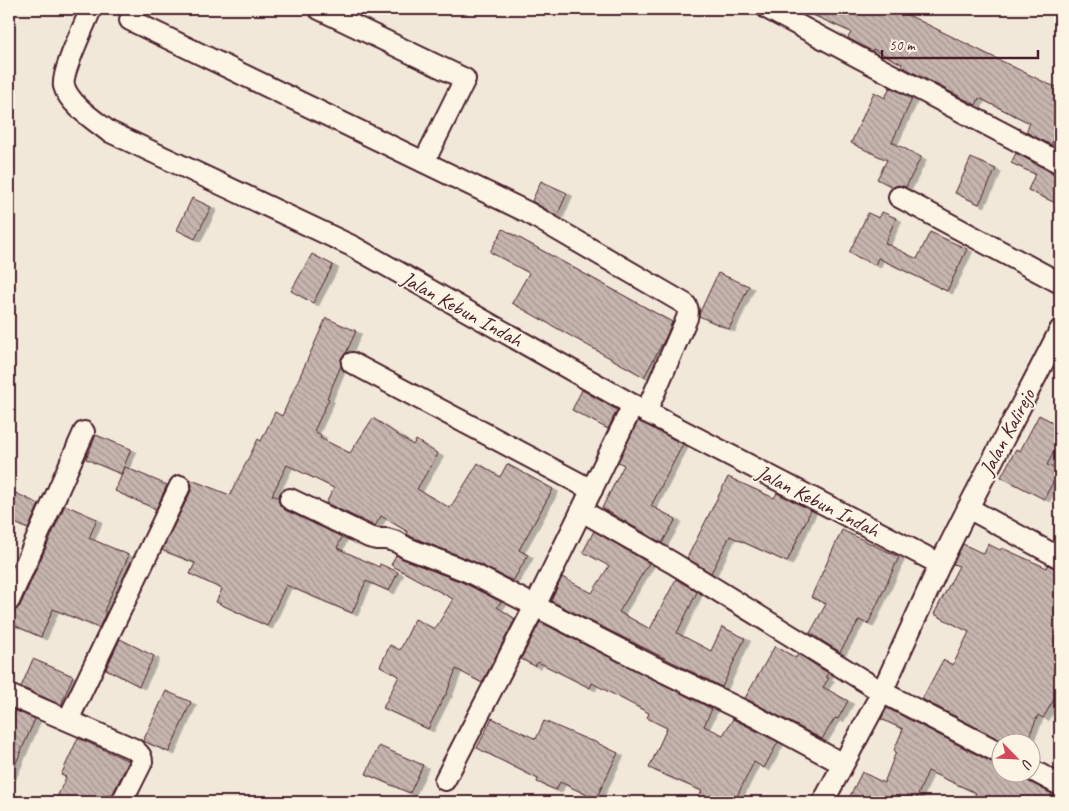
<svg xmlns="http://www.w3.org/2000/svg" width="1069" height="811" viewBox="0 0 1069 811" font-family="Caveat,sans-serif">
<style>
.building{fill:url(#building-back-hatch);stroke:#4a1f2b;filter:url(#shadow)}
.lines{fill:none;stroke-linecap:round;stroke-linejoin:round}
.street-casing{stroke:#4a1f2b;stroke-width:24}
.street{stroke:#fcf5e5;stroke-width:20}
.labels{text-anchor:middle;dominant-baseline:central;stroke-width:4;stroke-linejoin:round;paint-order:stroke}
.street-label{font-size:21px;fill:#4a1f2b;stroke:#fcf5e5}
</style>
<defs>
<pattern id="building-back-hatch" width="6" height="6" patternUnits="userSpaceOnUse" patternTransform="scale(1.25)"><rect width="6" height="6" fill="#c7b6af"/><path d="M-1 5l2 2M0 0l6 6M5-1l2 2" fill="none" stroke="#a4938f"/></pattern>
<filter id="shadow"><feDropShadow dx="5.5" dy="3" stdDeviation="0" flood-color="#0004"/></filter>
</defs>
<rect width="100%" height="100%" fill="#f1e8da"/>
<filter id="ink" filterUnits="userSpaceOnUse"><feTurbulence type="fractalNoise" baseFrequency=".02" numOctaves="2"/><feDisplacementMap in="SourceGraphic" scale="10" xChannelSelector="R" yChannelSelector="G"/><feConvolveMatrix kernelMatrix="1 2 1 2 8 2 1 2 1" color-interpolation-filters="sRGB"/></filter>
<g filter="url(#ink)">
<!-- building -->
<g class="building">
<polygon points="800,9 896,9 1048,84 1060,88 1060,124 1051,145 1026,132 1030,123 979,98 976,105 901,66 902,64 873,49 872,51 848,38 851,32"/>
<polygon points="890,87 912,99 892,142 921,157 906,187 899,185 893,187 877,179 887,160 851,143 874,92 885,98"/>
<polygon points="1016,153 1054,174 1060,175 1060,205 1028,190 1035,174 1011,163"/>
<polygon points="971,158 996,169 979,204 955,193"/>
<polygon points="541,181 567,193 557,216 532,201"/>
<polygon points="192,198 211,207 195,239 177,230"/>
<polygon points="882,212 896,218 885,243 917,259 930,232 967,249 947,291 878,258 875,265 849,253 868,213 879,218"/>
<polygon points="503,229 672,322 666,337 644,377 512,303 529,273 490,252"/>
<polygon points="312,254 333,265 313,303 291,291"/>
<polygon points="718,273 749,286 729,329 699,316 700,312"/>
<polygon points="326,318 356,331 346,353 341,358 341,366 327,398 329,399 314,431 321,435 320,438 350,453 373,418 413,445 416,440 438,454 417,489 450,508 478,463 500,477 507,464 553,489 519,550 528,555 513,581 473,561 412,537 407,534 408,532 381,516 375,526 326,503 334,488 287,465 272,495 279,498 278,500 281,506 285,510 342,537 337,548 379,567 380,564 398,572 389,591 366,581 352,613 286,585 267,626 216,602 222,589 190,574 195,563 162,550 191,491 192,485 189,479 230,495 258,439 261,441 275,412 282,416"/>
<polygon points="582,390 617,410 608,429 572,410"/>
<polygon points="1039,415 1060,426 1060,440 1047,465 1059,471 1044,499 1001,477 1016,449 1020,451"/>
<polygon points="638,421 683,444 651,506 676,519 662,543 602,508 624,465 618,462"/>
<polygon points="96,435 131,449 121,474 86,459"/>
<polygon points="125,467 167,485 156,509 115,491"/>
<polygon points="728,477 774,498 777,493 811,510 787,562 730,536 711,573 687,558"/>
<polygon points="9,490 39,504 28,529 9,520"/>
<polygon points="65,505 97,519 89,538 129,555 104,611 106,612 99,628 53,609 41,637 9,623 15,611 20,606"/>
<polygon points="842,530 899,557 868,624 859,620 840,652 810,633 826,604 811,597"/>
<polygon points="594,531 649,563 619,612 650,629 676,579 697,592 677,633 711,651 722,627 745,638 722,687 551,601 562,577 592,593 609,566 583,552"/>
<polygon points="963,544 984,554 988,544 1000,550 1002,548 1047,568 1048,565 1054,568 1060,570 1060,689 1043,718 1038,715 1026,744 1008,744 922,699 943,660 953,665 969,632 934,614 959,566 953,564"/>
<polygon points="396,555 403,559 464,583 501,602 497,607 515,619 482,683 456,669 446,695 445,695 428,729 383,708 399,676 380,666 390,645 400,650 415,619 435,629 453,599 391,565"/>
<polygon points="540,622 712,709 704,726 723,735 733,719 778,742 764,768 754,762 734,802 696,802 702,791 649,768 667,728 647,718 649,713 592,683 590,688 538,662 535,666 521,659"/>
<polygon points="120,639 154,656 139,686 106,669"/>
<polygon points="775,646 796,658 798,654 828,673 826,677 829,678 823,687 848,701 838,719 835,718 822,739 745,698"/>
<polygon points="33,659 73,676 61,705 21,687"/>
<polygon points="166,691 191,702 169,752 143,741"/>
<polygon points="9,708 35,719 9,779"/>
<polygon points="887,708 997,765 1002,766 1002,774 1021,774 1022,777 1026,780 1052,794 1048,802 971,802 976,793 928,771 915,802 847,802 862,772 884,783 896,752 894,750 903,729 881,719"/>
<polygon points="492,718 536,739 544,721 591,741 591,740 618,753 596,799 560,782 556,790 537,782 538,779 477,748"/>
<polygon points="78,738 129,761 111,797 107,795 104,802 55,802 66,777 61,775"/>
<polygon points="379,746 423,765 410,793 366,774"/>
</g>
<g class="lines">
<defs>
<g id="street">
<path d="M91 9C85 24 61 73 64 86 69 104 94 120 108 131L352 246 633 405 940 564"/>
<polyline points="319,9 465,79 424,162"/>
<polyline points="768,9 858,57 1060,163"/>
<path d="M130 20 527 212 685 304C689 309 688 313 687 318L646 412"/>
<polyline points="899,197 1060,283"/>
<polyline points="352,363 592,490"/>
<polyline points="290,499 369,537 377,539 387,539 397,542 407,548 469,572 650,665 754,716 843,764"/>
<polyline points="968,508 1060,558"/>
<polyline points="582,511 673,563 882,692 1002,754"/>
<polyline points="9,601 84,432"/>
<path d="M9 695 134 749C138 753 142 755 142 762L122 802"/>
<polyline points="68,720 180,486"/>
<polyline points="1032,770 1060,785"/>
<polyline points="445,780 535,606 633,405"/>
<polyline points="823,802 882,692 940,564 968,508 1060,330"/>
</g>
</defs>
<!-- street casing -->
<use href="#street" class="street-casing"/>
<!-- street -->
<use href="#street" class="street"/>
</g>
</g>
<g class="labels">
<!-- street labels -->
<g class="street-label">
<text transform="translate(462 309) rotate(29)">Jalan Kebun Indah</text>
<text transform="translate(1007 432) rotate(-62)">Jalan Kalirejo</text>
<text transform="translate(818 501) rotate(27)">Jalan Kebun Indah</text>
</g>
</g>
<!-- margin -->
<rect width="1069" height="811" fill="none" stroke="#fcf5e5" stroke-width="30"/>
<rect x="15" y="15" width="1039" height="781" fill="none" stroke="#4a1f2b" stroke-width="2" filter="url(#ink)"/>
<!-- north arrow -->
<g transform="translate(1016 758) rotate(114)"><circle r="24" fill="#fcf5e5" stroke="#b59f9b"/>
<path d="M0-4L9 19L0 12L-9 19Z" fill="#d1495b"/>
<text y="-8" font-size="14" font-weight="bold" text-anchor="middle" fill="#4a1f2b">U</text>
</g>
<!-- scale -->
<path d="M882 50v8h156v-8" fill="none" stroke="#4a1f2b" stroke-width="2.5"/>
<text x="889" y="50" font-size="15" fill="#4a1f2b" stroke="#fcf5e5" stroke-width="4" paint-order="stroke">50 m</text>
</svg>
